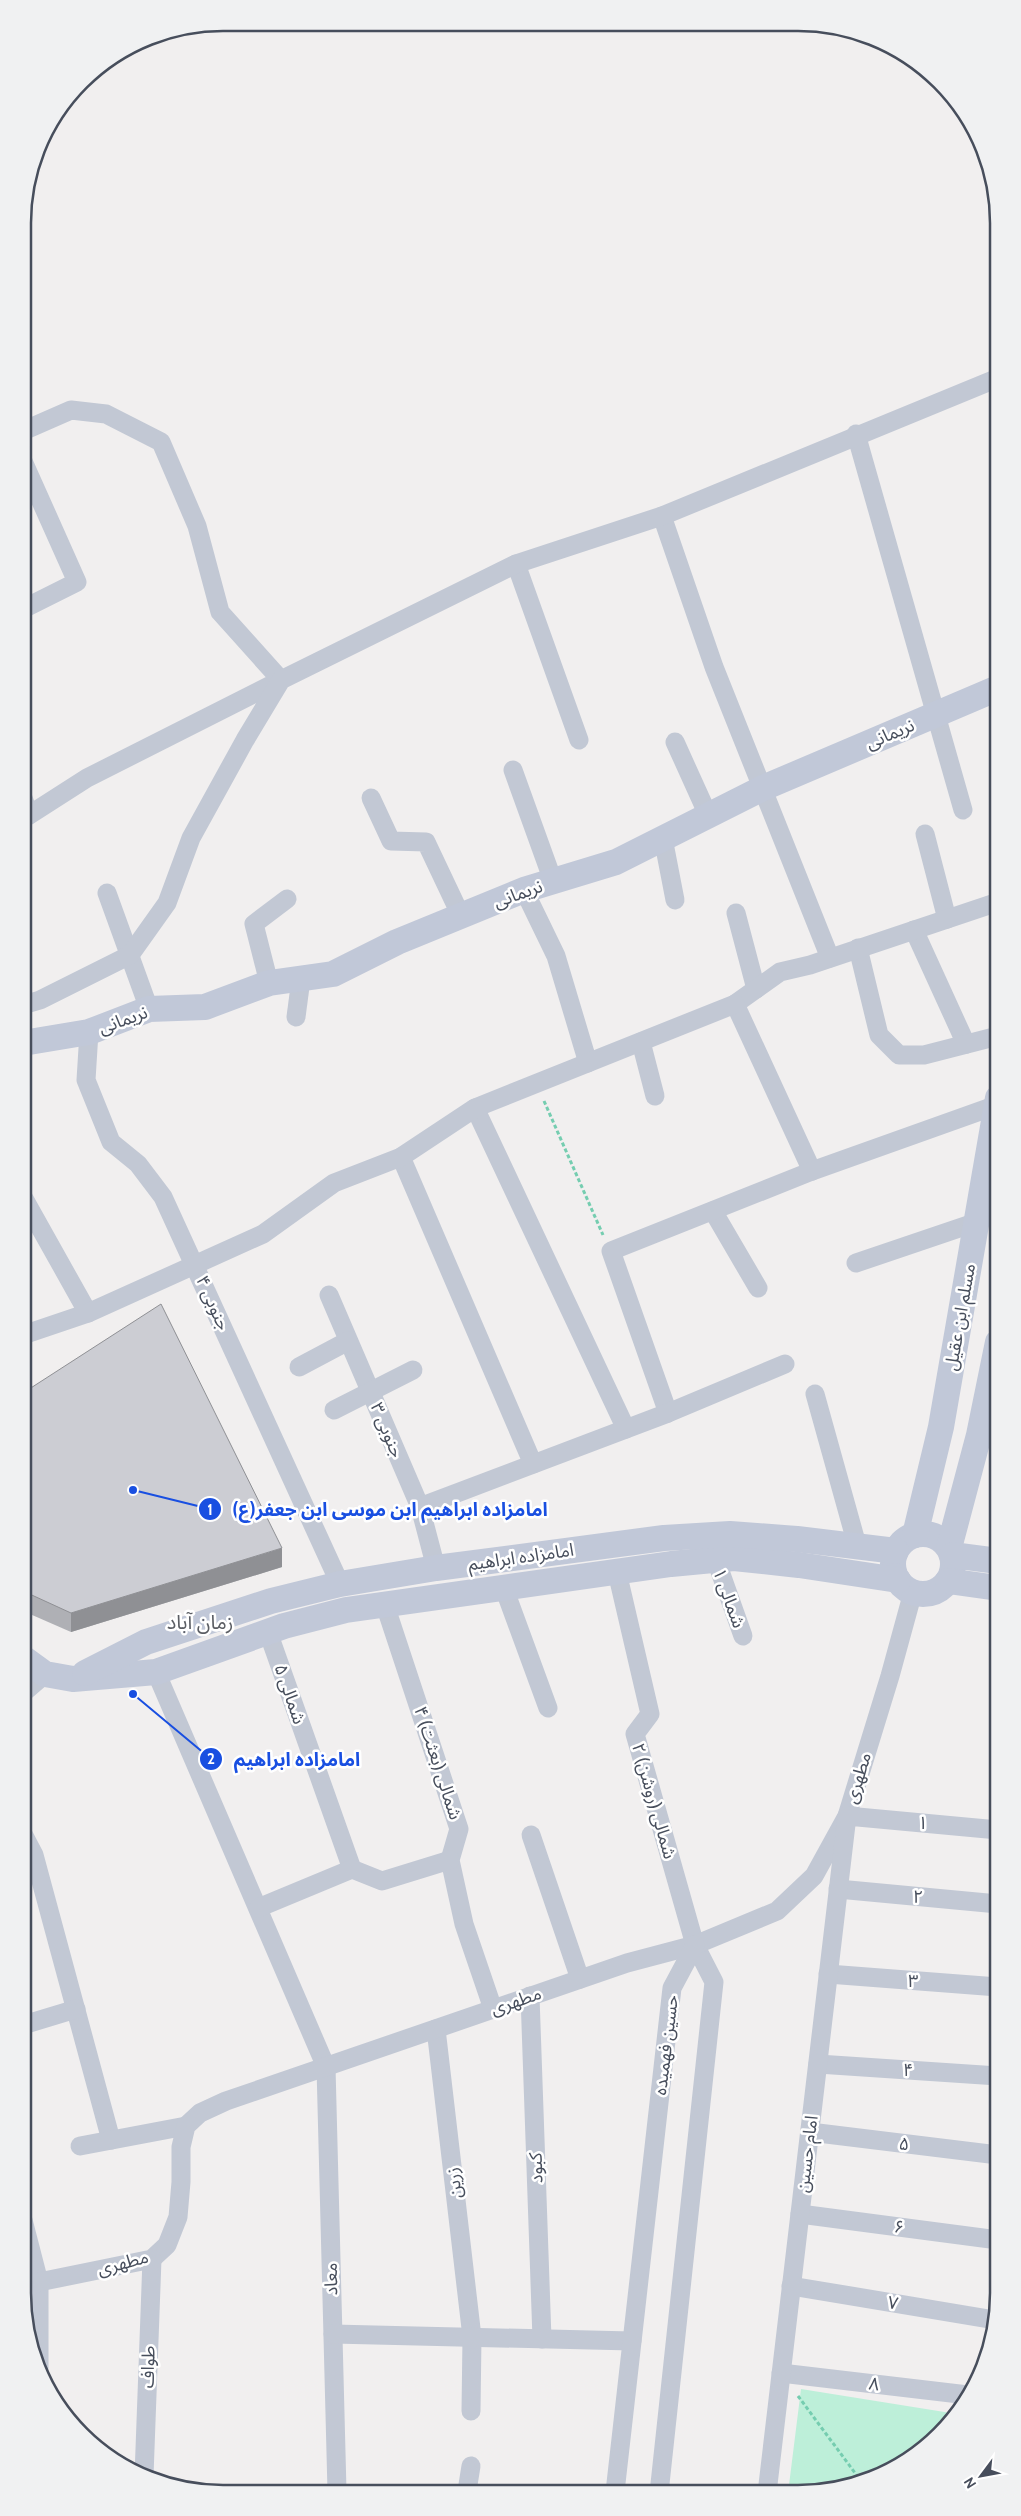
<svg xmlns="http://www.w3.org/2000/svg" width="1021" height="2516" viewBox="0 0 1021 2516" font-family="Cabin,'Noto Sans Arabic',sans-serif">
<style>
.green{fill:#bdefd9}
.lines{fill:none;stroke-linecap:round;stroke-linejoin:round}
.path{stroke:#75cdb0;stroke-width:3;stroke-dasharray:4 2.5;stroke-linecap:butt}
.street{stroke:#c2c8d4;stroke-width:19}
.secondary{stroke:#c1c8d8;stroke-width:26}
.wall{fill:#afb0b5}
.shaded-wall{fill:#8f9094}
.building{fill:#cccdd3;stroke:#8f9094}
.labels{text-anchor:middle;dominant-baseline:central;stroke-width:5;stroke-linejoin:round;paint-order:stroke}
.street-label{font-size:18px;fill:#474e5c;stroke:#fff}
.quarter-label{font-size:20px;fill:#5b5e64;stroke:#fff}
.rim{fill:none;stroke:#474e5c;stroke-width:2.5}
.leader{fill:none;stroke:#194fe1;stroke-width:2}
.callout-dot{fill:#194fe1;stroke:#fff;stroke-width:2}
.mark-label{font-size:15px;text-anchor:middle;font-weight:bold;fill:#fff}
.callout-label{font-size:19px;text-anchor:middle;font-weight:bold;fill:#194fe1;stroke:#fff;stroke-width:5;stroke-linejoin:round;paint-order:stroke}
</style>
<rect width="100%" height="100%" fill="#f1efef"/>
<!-- green -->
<polygon class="green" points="801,2389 957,2414 957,2415 909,2460 850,2487 788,2493"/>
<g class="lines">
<!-- path -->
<g class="path">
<polyline points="544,1101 603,1235"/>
<polyline points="798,2396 861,2481"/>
<polyline points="892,2468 958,2413"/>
</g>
<!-- street -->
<g class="street">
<polyline points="856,434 963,810"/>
<polyline points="662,516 714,667 830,958"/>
<polyline points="516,564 579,740"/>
<polyline points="23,609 77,582 23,461"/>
<polyline points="675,742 708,815"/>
<polyline points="513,770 553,881"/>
<polyline points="23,798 29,815"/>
<polyline points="371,798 391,841 426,842 461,916"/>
<polyline points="23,819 87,778 281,680 220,612 197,526 161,442 106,414 71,410 23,431"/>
<polyline points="925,834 947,919"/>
<polyline points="663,838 675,900"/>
<polyline points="524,890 556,956 588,1063"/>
<polyline points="107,893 149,1009"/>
<polyline points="736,913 756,989"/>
<polyline points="914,930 966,1044"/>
<polyline points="858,948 879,1035 899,1055 924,1055 998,1036"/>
<polyline points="269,983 254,924 287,899"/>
<polyline points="23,1005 40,1000 130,955 167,903 191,838 245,740 281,680 516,564 662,516 998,378"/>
<polyline points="296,1017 301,979"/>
<polyline points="89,1032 86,1080 111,1142 138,1164 163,1197 340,1584"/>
<polyline points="641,1042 655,1096"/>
<polyline points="475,1108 626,1429"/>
<polyline points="401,1157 533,1464"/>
<polyline points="812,1171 735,1004 780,972 810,965 998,902"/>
<polyline points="23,1197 88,1313"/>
<polyline points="713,1211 758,1288"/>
<polyline points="856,1263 977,1222"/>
<polyline points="329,1295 420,1507 436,1568"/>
<polyline points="23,1335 88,1313 263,1234 334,1183 401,1157 475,1108 735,1004"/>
<polyline points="299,1367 348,1341"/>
<polyline points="815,1394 857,1545"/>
<polyline points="334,1410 413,1370"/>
<polyline points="668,1413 611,1251 812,1171 997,1105"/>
<polyline points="420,1507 668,1413 785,1364"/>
<polyline points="716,1560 743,1636"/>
<polyline points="617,1572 650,1714 635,1734 695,1945 714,1982 659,2493"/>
<polyline points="504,1588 548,1708"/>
<polyline points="385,1605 459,1829 450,1860 464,1924 493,2009"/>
<polyline points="268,1632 352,1869"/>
<polyline points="156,1672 326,2067 337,2491"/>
<polyline points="23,1693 45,1674"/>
<polyline points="23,1834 34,1855 111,2140"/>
<polyline points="531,1835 580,1979"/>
<polyline points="838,1889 998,1904"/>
<polyline points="258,1908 352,1869 382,1881 450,1860"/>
<polyline points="828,1974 998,1987"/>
<polyline points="530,1996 542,2339"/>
<polyline points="23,2025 76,2009"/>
<polyline points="436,2029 472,2337 471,2411"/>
<polyline points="818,2064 998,2076"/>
<polyline points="810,2132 998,2155"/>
<polyline points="80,2146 186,2126"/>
<polyline points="800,2214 998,2240"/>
<polyline points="23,2220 39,2282 39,2368"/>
<polyline points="791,2286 995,2320"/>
<polyline points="23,2288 39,2282 152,2259 167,2245 178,2217 181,2182 181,2147 186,2126 200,2113 226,2101 627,1963 695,1945 777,1911 814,1876 847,1816 890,1676 913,1592"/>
<polyline points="333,2334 632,2341"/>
<polyline points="781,2373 968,2395"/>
<polyline points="144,2476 152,2259"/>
<polyline points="467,2491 471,2466"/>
<polyline points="615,2492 672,1988 695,1945"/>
<polyline points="767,2493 847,1816 998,1830"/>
</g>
<!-- secondary -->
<g class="secondary">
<polyline points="23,1043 89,1032 149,1009 205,1007 269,983 333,974 397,942 524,890 616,862 763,788 998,688"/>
<circle cx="923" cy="1564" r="30"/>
<polyline points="915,1535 941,1427 998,1098"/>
<polyline points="949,1548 979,1435 998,1342"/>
<polyline points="952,1555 998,1561"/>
<polyline points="948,1581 998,1588"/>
<polyline points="23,1658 45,1674 73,1679 156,1672 284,1626 346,1610 671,1564 734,1558 799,1565 898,1580"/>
<polyline points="85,1673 146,1642 271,1601 340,1584 436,1568 664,1538 730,1534 797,1539 896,1551"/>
</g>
</g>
<!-- wall -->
<polygon class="wall" points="23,1393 282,1567 71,1632 23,1611"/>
<!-- shaded-wall -->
<polygon class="shaded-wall" points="282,1548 282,1567 71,1632 71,1613"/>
<!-- building -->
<polygon class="building" points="161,1304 282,1548 71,1613 23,1591 23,1393"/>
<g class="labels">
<!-- street labels -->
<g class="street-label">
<text transform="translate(890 734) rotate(-23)">نریمانی</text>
<text transform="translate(518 894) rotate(-20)">نریمانی</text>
<text transform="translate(123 1020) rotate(-20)">نریمانی</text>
<text transform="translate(213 1303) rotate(66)">۴ جنوبی</text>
<text transform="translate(960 1317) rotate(-80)">مسلم ابن عقیل</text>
<text transform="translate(387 1430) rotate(67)">۳ جنوبی</text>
<text transform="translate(521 1557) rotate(-8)">امامزاده ابراهیم</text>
<text transform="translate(729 1598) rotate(70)">۱ شمالی</text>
<text transform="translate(290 1694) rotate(71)">۵ شمالی</text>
<text transform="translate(438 1763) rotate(72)">۴ شمالی (بعثت)</text>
<text transform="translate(858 1778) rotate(-73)">مطهری</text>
<text transform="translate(654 1801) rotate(74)">۲ شمالی (روشن)</text>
<text transform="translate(923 1823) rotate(5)">۱</text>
<text transform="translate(918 1897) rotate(5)">۲</text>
<text transform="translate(913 1981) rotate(4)">۳</text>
<text transform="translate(516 2001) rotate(-19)">مطهری</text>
<text transform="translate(666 2045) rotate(-83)">حسین فهمیده</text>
<text transform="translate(908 2070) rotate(4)">۴</text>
<text transform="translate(904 2144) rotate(7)">۵</text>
<text transform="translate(807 2154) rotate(-83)">امام حسین</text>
<text transform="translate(536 2168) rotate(-92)">کبود</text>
<text transform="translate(454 2183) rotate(-97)">زرین</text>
<text transform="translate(899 2227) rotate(7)">۶</text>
<text transform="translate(123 2263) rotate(-15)">مطهری</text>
<text transform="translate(331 2279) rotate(-91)">معاد</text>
<text transform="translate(893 2303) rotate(9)">۷</text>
<text transform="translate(148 2367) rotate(-88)">طواف</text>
<text transform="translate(874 2384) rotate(7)">۸</text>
</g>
<!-- quarter labels -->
<g class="quarter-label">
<text x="200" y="1622">زمان آباد</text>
</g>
</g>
<!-- crop -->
<path d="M0 0H1021V2516H0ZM223 31H798A192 192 0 0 1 990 223V2293A192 192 0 0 1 798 2485H223A192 192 0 0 1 31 2293V223A192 192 0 0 1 223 31Z" fill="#f0f1f2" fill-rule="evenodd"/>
<path class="rim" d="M223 31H798A192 192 0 0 1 990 223V2293A192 192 0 0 1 798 2485H223A192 192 0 0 1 31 2293V223A192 192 0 0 1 223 31Z"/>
<!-- callouts -->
<path class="leader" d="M133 1490L210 1509M133 1694L211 1759"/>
<g class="callout-dot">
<circle cx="133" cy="1490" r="5"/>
<circle cx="133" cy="1694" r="5"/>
<circle cx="210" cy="1509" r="12"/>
<circle cx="211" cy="1759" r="12"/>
</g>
<g class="mark-label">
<text x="210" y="1515">1</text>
<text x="211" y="1764">2</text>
</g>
<g class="callout-label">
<text x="390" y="1516">(ع)امامزاده ابراهیم ابن موسی ابن جعفر</text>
<text x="297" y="1766">امامزاده ابراهیم</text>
</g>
<!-- north arrow -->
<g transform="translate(981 2476) rotate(238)" stroke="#ffffff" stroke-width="4" paint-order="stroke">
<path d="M0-4L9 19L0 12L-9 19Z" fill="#474e5c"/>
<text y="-8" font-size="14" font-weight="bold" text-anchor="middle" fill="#474e5c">N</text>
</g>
</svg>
